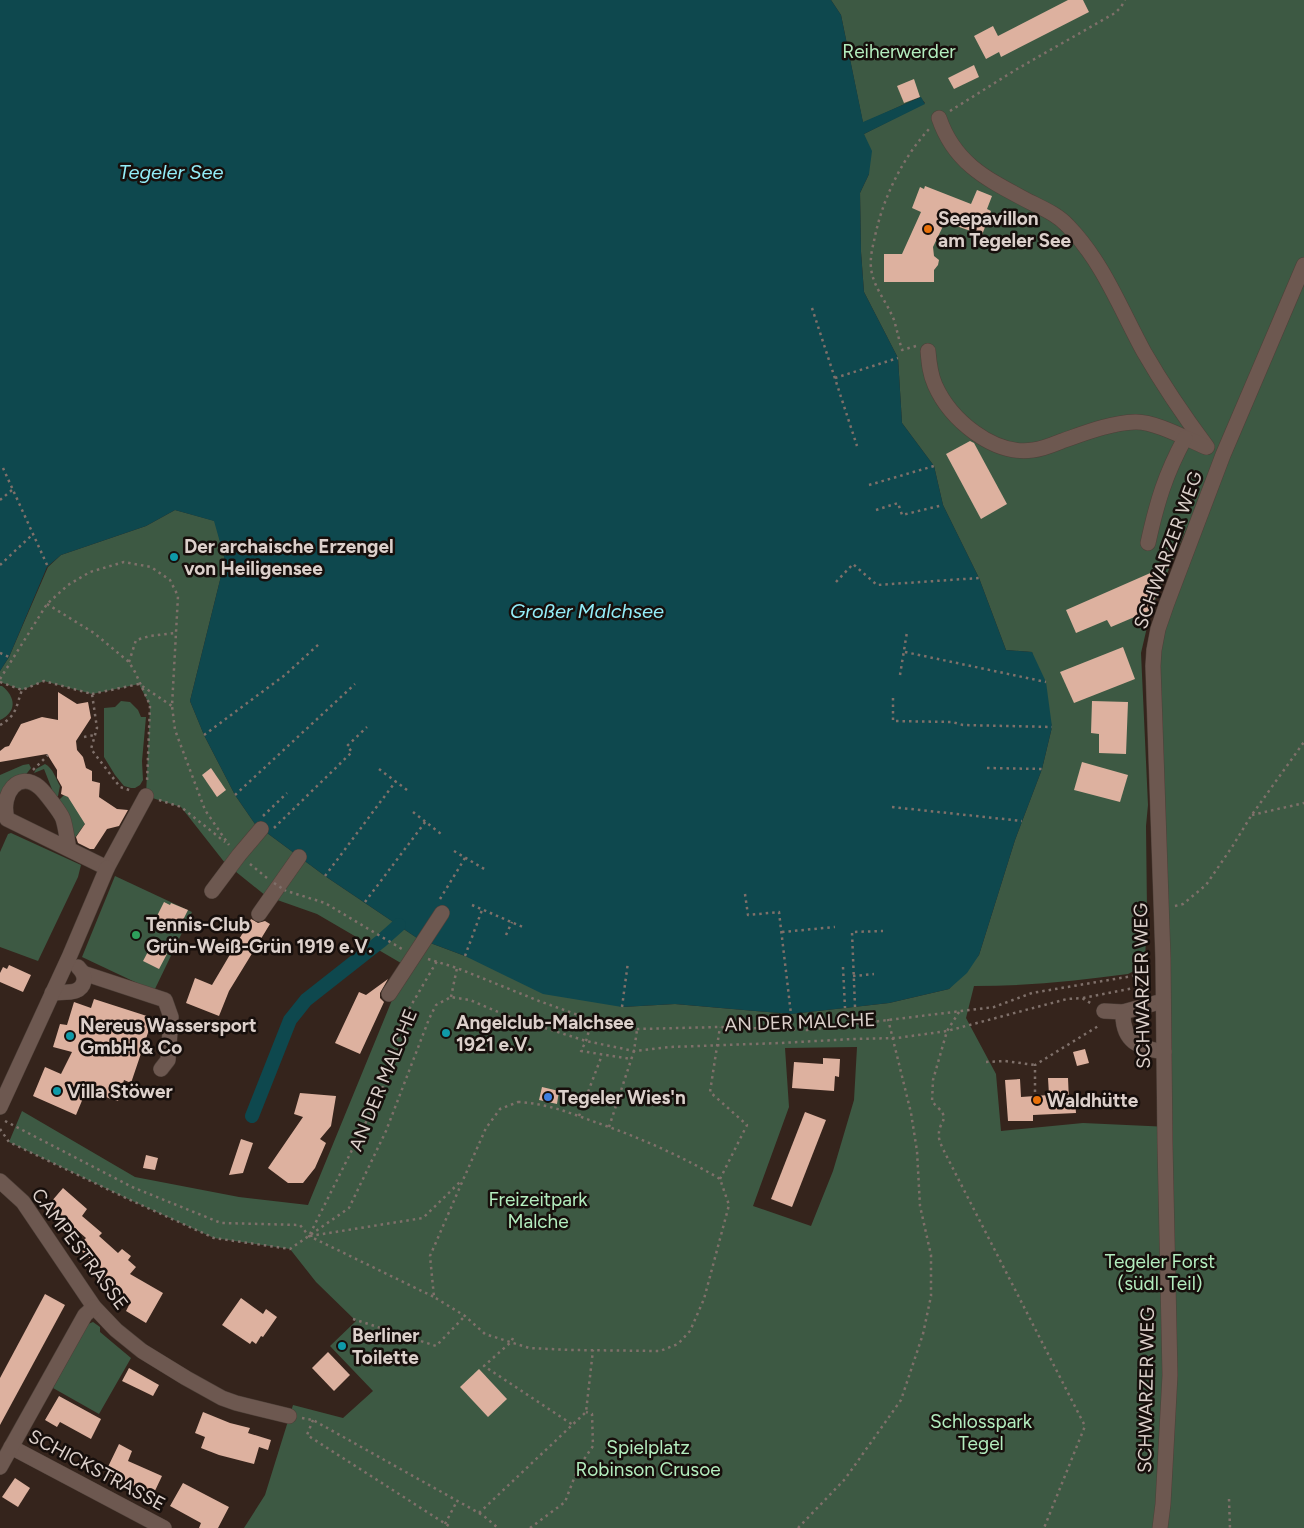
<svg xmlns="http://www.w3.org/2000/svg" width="1304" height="1528" viewBox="0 0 1304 1528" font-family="Figtree,sans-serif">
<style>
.green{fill:#3d5943;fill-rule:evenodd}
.water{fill:#0e484e}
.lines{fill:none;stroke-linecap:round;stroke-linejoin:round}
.canal{stroke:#0e484e;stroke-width:14}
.building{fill:#ddb19f}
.minor-casing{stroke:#4e4039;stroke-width:16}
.path{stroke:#7f706a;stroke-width:2.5;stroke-dasharray:2.5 4;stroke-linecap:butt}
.minor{stroke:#6d5850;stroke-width:15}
.path-bridge{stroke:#7f706a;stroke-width:2.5;stroke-dasharray:2.5 4;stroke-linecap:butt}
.food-dot{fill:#e8710a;stroke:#170f0c;stroke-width:2}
.culture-dot{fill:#0f9aa8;stroke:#170f0c;stroke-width:2}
.leisure-dot{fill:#2e9e5b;stroke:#170f0c;stroke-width:2}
.shop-dot{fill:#3f7fe0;stroke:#170f0c;stroke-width:2}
.labels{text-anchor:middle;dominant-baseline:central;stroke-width:5;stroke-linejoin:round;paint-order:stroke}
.park-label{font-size:19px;fill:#b3edbe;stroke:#170f0c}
.poi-label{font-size:19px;font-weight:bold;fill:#dcd0cb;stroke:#170f0c;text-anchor:start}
.street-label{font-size:19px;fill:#dcd0cb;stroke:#170f0c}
.water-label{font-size:20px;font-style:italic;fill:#93edf8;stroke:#170f0c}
</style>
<rect width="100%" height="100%" fill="#35241c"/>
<!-- green -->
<g class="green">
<path d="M831 0H1304V1528H244L265 1495 293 1405 343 1418 373 1391 330 1346 356 1321 316 1282 290 1249 214 1238 128 1199 9 1142 22 1111 135 1177 239 1197 308 1205 406 966 317 914 266 896 225 863 181 807 146 796 150 706 139 684 92 694 44 681 22 690 0 682V671L9 657 48 567 61 555 146 526 175 510 215 521 225 560 190 701 204 735 235 795 255 824 325 876 417 938 465 956 622 1007 675 1004 791 1014 889 1003 949 989 979 955 1015 840 1042 769 1052 727 1032 652 1006 650 979 578 943 505 934 466 902 423 898 358 864 292 861 252 860 193 869 174 864 134 925 103 920 97 863 123 841 15ZM1209 478 1163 631 1159 668 1170 1127 1083 1123 1001 1131 996 1074 966 1018 974 986C1027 986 1076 981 1128 974L1138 969 1145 962 1147 911 1146 826 1148 805 1141 653 1151 610ZM857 1047 854 1100 833 1171 811 1226 753 1206 789 1107 785 1048Z"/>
<path d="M0 686H2C16 697 17 712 0 720Z"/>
<polygon points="121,701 130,702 138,710 141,717 146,717 142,761 143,780 140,785 135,788 131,788 124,786 115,775 104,757 104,708 115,707"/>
<polygon points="29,764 31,768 24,777 2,791 0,795 0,775 23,765"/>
<path d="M45 764C53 768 56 779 60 786L58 796 55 797 44 769 34 773 36 769Z"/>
<polygon points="64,795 68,797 87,821 74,839 59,800"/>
<polygon points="11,833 81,865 78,877 38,961 0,947 0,852 8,834"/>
<polygon points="115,876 192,912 154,991 82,957"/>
<polygon points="93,1322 100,1327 100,1332 131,1358 99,1414 53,1388 88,1324"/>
</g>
<!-- water -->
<polygon class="water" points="0,0 831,0 841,15 863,122 921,97 925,104 864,134 872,151 869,174 860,193 861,252 864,292 898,358 902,423 934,466 943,505 979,578 1006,650 1032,652 1046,682 1052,727 1042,769 1015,840 979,955 967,973 949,989 889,1003 791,1014 675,1004 622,1007 543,994 465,956 417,938 325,876 255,824 235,795 204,735 190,701 225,560 214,521 175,510 146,526 61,555 47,567 9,657 0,671"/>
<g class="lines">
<!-- canal -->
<polyline class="canal" points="252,1116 290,1020 306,1000 381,941 399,925"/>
</g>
<!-- building -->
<g class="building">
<polygon points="1068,0 1083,0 1089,12 1001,57 999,52 986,59 974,36 993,26 998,36"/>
<polygon points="974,65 979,77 954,89 948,78"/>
<polygon points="914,79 920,97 904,103 897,86"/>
<polygon points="925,186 971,204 977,190 992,196 987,209 991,211 982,235 945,222 933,247 934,256 939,260 938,265 934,270 934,282 884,282 884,254 902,254 921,212 912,208 920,187 924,189"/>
<polygon points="970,441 974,443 1007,504 981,519 946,454"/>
<polygon points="1164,567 1151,610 1111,627 1107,620 1076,633 1066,610"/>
<polygon points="1123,647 1135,679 1074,703 1060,672"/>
<polygon points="58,692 77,704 88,702 91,718 76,741 77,750 83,757 86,768 92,771 92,781 100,783 99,797 117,809 128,810 119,826 107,829 94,849 90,849 78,843 76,837 85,824 68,797 61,794 62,787 57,778 57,770 47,754 0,762 0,751 5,747 9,746 21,724 42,717 58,720"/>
<polygon points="1092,701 1128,702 1126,754 1099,753 1099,734 1091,733"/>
<polygon points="1082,762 1128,775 1120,802 1074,790"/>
<polygon points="211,768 226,790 217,797 202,775"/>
<polygon points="164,902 170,905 171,903 188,910 177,932 155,920"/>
<polygon points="251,919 258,923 265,921 270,924 229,991 219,1016 186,1003 195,978 212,985"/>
<polygon points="151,946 167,954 159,969 143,961"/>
<polygon points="9,965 31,975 23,992 0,982 0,973 3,967 7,969"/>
<polygon points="388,979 380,993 380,998 384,1002 360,1054 335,1043 359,992 366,995"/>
<polygon points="94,999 153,1018 131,1083 124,1080 118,1101 86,1091 76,1115 33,1096 45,1067 61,1074 72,1052 53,1047 60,1024 67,1025 74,1002 91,1008"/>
<polygon points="1085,1049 1089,1063 1077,1066 1073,1052"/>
<polygon points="823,1058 840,1059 839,1077 835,1076 834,1091 792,1088 794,1062 823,1064"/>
<polygon points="1048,1078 1068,1078 1069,1101 1075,1100 1076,1113 1033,1115 1033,1121 1008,1121 1005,1080 1020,1079 1021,1097 1049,1095"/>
<polygon points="542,1087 559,1091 557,1104 539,1100"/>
<polygon points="300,1093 336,1096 331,1126 320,1139 326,1143 315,1168 303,1183 288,1183 268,1168 303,1117 294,1114"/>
<polygon points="805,1112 826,1120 792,1207 771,1199"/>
<polygon points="241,1139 253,1143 243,1173 229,1175"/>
<polygon points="146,1155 158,1158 155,1170 143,1168"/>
<polygon points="63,1188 87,1209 82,1216 102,1233 99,1236 118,1253 122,1249 131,1256 128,1260 136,1267 130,1274 163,1293 146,1323 126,1311 129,1305 97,1279 104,1271 77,1247 86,1238 53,1209 55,1206 51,1202"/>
<polygon points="45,1294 65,1305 0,1425 0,1378"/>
<polygon points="241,1298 263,1314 266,1309 277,1317 263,1337 261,1336 256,1344 252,1341 250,1344 222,1325"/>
<polygon points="328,1352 350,1375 334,1391 312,1368"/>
<polygon points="129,1368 159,1385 153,1396 122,1381"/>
<polygon points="479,1369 507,1399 488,1417 460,1387"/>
<polygon points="59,1396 101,1419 91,1439 60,1422 57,1427 45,1420"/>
<polygon points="203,1412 230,1423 250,1428 248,1433 271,1440 268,1450 259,1447 254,1464 219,1455 201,1448 205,1437 195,1433"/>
<polygon points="119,1444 132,1451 128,1461 162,1476 153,1495 105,1473"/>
<polygon points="15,1478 30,1488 18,1507 2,1497"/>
<polygon points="183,1483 229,1507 218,1528 199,1528 201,1523 170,1506"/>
</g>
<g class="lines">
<defs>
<g id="minor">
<path d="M939 118C955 165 989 180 1030 202 1044 209 1058 215 1068 226 1103 262 1121 310 1144 352 1163 385 1184 416 1207 447"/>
<path d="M928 351C929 363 930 374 935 385 950 419 993 456 1033 450 1043 449 1052 445 1062 441 1085 433 1110 423 1135 422 1154 421 1187 439 1206 447"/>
<path d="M1148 543C1157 502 1165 475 1185 438"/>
<path d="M69 849C67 840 66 828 63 819 61 813 44 791 39 787 19 770 0 793 7 819L107 868 146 796"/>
<polyline points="212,891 239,855 261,829"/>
<polyline points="259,914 299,857"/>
<polyline points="83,973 165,1000 171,1017 168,1060 161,1069"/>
<path d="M52 993C63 991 81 996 84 981 85 975 82 971 78 967"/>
<polyline points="389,994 442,913"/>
<polyline points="1104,1011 1123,1012 1163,1001"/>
<path d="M1123 1012C1122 1042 1139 1048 1164 1052"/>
<polyline points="0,1107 70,955 107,868"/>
<polyline points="0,1181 23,1202 94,1307 116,1330 142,1351 186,1378 222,1398 236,1403 289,1416"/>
<polyline points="11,1447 164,1528"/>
<polyline points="0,1467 85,1315 94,1307"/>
<polyline points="1160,1528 1163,1504 1170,1375 1165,1144 1163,958 1153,666 1154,650 1158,629 1167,603 1223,455 1304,265"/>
</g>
</defs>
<!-- minor casing -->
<use href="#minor" class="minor-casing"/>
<!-- path -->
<g class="path">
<polyline points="950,111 1017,69 1115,13 1121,7 1125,0"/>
<polyline points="812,308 857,446"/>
<path d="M916 346 902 350C899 340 897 330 894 320 887 302 873 287 871 268 870 259 872 249 874 241 882 200 901 160 929 129"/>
<polyline points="835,378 898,358"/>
<polyline points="3,468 48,567"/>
<polyline points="869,485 934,466"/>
<polyline points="0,500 12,490"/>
<polyline points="876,510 898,503 902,515 943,505"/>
<polyline points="0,565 32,535"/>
<polyline points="836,582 853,564 877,585 979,578"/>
<polyline points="47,604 94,633 129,662 135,672 150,705 147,782"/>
<polyline points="905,652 1046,682"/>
<polyline points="0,653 9,657"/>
<polyline points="129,662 136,640 150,636 175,633"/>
<polyline points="900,675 907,632"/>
<polyline points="0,679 47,604 68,585 90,572 124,562 151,567 170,580 178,596 172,706 175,730 205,810 229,845"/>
<polyline points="0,682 22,690 44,681 92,694 97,728 91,749 120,787 132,791"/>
<polyline points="92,694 139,684 172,706"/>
<polyline points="893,698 893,721 952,722 963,725 1052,727"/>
<path d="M0 725C17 716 16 706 22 690"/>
<polyline points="204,735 285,675 319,644"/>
<polyline points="84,737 95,735"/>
<polyline points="987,768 1042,769"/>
<polyline points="379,769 407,790"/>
<polyline points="33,770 48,755"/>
<polyline points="235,795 355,684"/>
<polyline points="159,800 181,807 225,842"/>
<polyline points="892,807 1022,821"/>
<polyline points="413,812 441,834"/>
<polyline points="1252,815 1304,803"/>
<polyline points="263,816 287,793"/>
<polyline points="274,828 352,752 347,746 367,727"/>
<polyline points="454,851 486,870"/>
<polyline points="250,864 267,878"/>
<polyline points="325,876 396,781"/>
<polyline points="290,892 325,903 402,949"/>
<polyline points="745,894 748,915 779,912 791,1014"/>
<polyline points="440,899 465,858"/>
<polyline points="365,902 426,821"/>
<polyline points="472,905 525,928"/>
<polyline points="1175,906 1183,904 1206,885 1232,847 1251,816 1304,742"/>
<polyline points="782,932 835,927"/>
<polyline points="506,935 512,922"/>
<polyline points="465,956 482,910"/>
<polyline points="428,959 457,968 539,1001 592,1020 622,1028 637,1029 720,1027 807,1030 994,1007 1032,993 1150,973"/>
<polyline points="843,967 845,1008"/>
<polyline points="853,976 874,974"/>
<polyline points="451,997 457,968"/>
<polyline points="1083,998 1149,985"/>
<polyline points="622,1007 628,962"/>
<polyline points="855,1007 852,932 883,931"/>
<path d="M959 1012 947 1031 933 1080 932 1102C955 1122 937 1118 939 1138 940 1143 943 1149 945 1153L1085 1426 1044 1528"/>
<polyline points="592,1020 586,1041 581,1051 631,1059"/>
<polyline points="986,1062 1005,1061 1035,1065"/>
<polyline points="1035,1092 1035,1065 1100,1025"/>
<path d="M518 1102C544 1103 568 1112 592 1121 636 1136 680 1155 720 1179L729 1205 704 1299 690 1331 678 1344 660 1351 570 1350 529 1348 485 1334 465 1316 434 1297 430 1256 463 1180 486 1128 500 1109Z"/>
<polyline points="579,1116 602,1055"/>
<polyline points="5,1121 132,1187 221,1223 300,1225 309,1236 434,1297"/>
<polyline points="609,1127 634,1051 637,1030"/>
<polyline points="0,1129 9,1142 128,1199 214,1238 290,1249 349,1208 386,1131 429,1019 436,1005 451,997 470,1000 510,1017 586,1041 634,1051 670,1047 780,1043 853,1039 897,1038 947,1031 1067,999 1082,998 1092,1004"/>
<polyline points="720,1179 747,1125 710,1092 720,1027"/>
<polyline points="310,1234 382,1090 402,1021 437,961"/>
<polyline points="310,1236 423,1218 461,1181"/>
<polyline points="353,1319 436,1346 465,1316"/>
<polyline points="513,1338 511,1342 484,1366 573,1425"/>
<polyline points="302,1418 313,1420 479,1513 586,1412 593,1350"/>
<polyline points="313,1420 307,1435 452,1528"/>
<polyline points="1229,1499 1230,1528"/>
<polyline points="479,1513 485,1517 498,1528"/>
<polyline points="445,1524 457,1501"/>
<polyline points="530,1528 565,1502 578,1468 593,1446 592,1414 586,1412"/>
<polyline points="798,1528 845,1479 901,1400 923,1334 931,1296 931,1255 920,1206 917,1151 911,1113 888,1019"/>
</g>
<!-- minor -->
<use href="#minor" class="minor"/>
<!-- path-bridge -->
<polyline class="path-bridge" points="274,883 286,891"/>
</g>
<!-- markers -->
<g class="food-dot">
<circle cx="928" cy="229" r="5"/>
<circle cx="1037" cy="1100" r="5"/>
</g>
<g class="culture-dot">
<circle cx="174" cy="557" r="5"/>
<circle cx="446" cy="1033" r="5"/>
<circle cx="70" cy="1036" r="5"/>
<circle cx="57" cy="1091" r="5"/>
<circle cx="342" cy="1346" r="5"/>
</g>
<circle class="leisure-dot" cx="136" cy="935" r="5"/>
<circle class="shop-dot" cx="548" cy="1097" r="5"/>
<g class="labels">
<!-- park labels -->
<g class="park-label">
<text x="899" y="51">Reiherwerder</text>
<text x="538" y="1199">Freizeitpark<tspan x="538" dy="22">Malche</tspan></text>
<text x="1160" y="1261">Tegeler Forst<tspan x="1160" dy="22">(südl. Teil)</tspan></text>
<text x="981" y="1421">Schlosspark<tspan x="981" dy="22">Tegel</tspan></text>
<text x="648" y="1447">Spielplatz<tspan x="648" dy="22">Robinson Crusoe</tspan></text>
</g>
<!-- poi labels -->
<g class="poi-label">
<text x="938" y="218">Seepavillon<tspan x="938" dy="22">am Tegeler See</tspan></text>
<text x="184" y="546">Der archaische Erzengel<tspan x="184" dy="22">von Heiligensee</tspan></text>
<text x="146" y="924">Tennis-Club<tspan x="146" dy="22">Grün-Weiß-Grün 1919 e.V.</tspan></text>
<text x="456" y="1022">Angelclub-Malchsee<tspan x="456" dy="22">1921 e.V.</tspan></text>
<text x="80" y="1025">Nereus Wassersport<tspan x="80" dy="22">GmbH &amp; Co</tspan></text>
<text x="67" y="1091">Villa Stöwer</text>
<text x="558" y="1097">Tegeler Wies'n</text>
<text x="1047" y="1100">Waldhütte</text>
<text x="352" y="1335">Berliner<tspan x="352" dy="22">Toilette</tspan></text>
</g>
<!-- street labels -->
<g class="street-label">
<text transform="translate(1168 550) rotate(-70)">SCHWARZER WEG</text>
<text transform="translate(1142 986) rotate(-91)">SCHWARZER WEG</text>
<text transform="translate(800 1022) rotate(-2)">AN DER MALCHE</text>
<text transform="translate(383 1080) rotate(-68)">AN DER MALCHE</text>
<text transform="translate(80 1249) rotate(53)">CAMPESTRASSE</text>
<text transform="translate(1146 1390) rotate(-89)">SCHWARZER WEG</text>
<text transform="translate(97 1470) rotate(28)">SCHICKSTRASSE</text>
</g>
<!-- water labels -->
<g class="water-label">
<text x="171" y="172">Tegeler See</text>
<text x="587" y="611">Großer Malchsee</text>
</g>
</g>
</svg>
